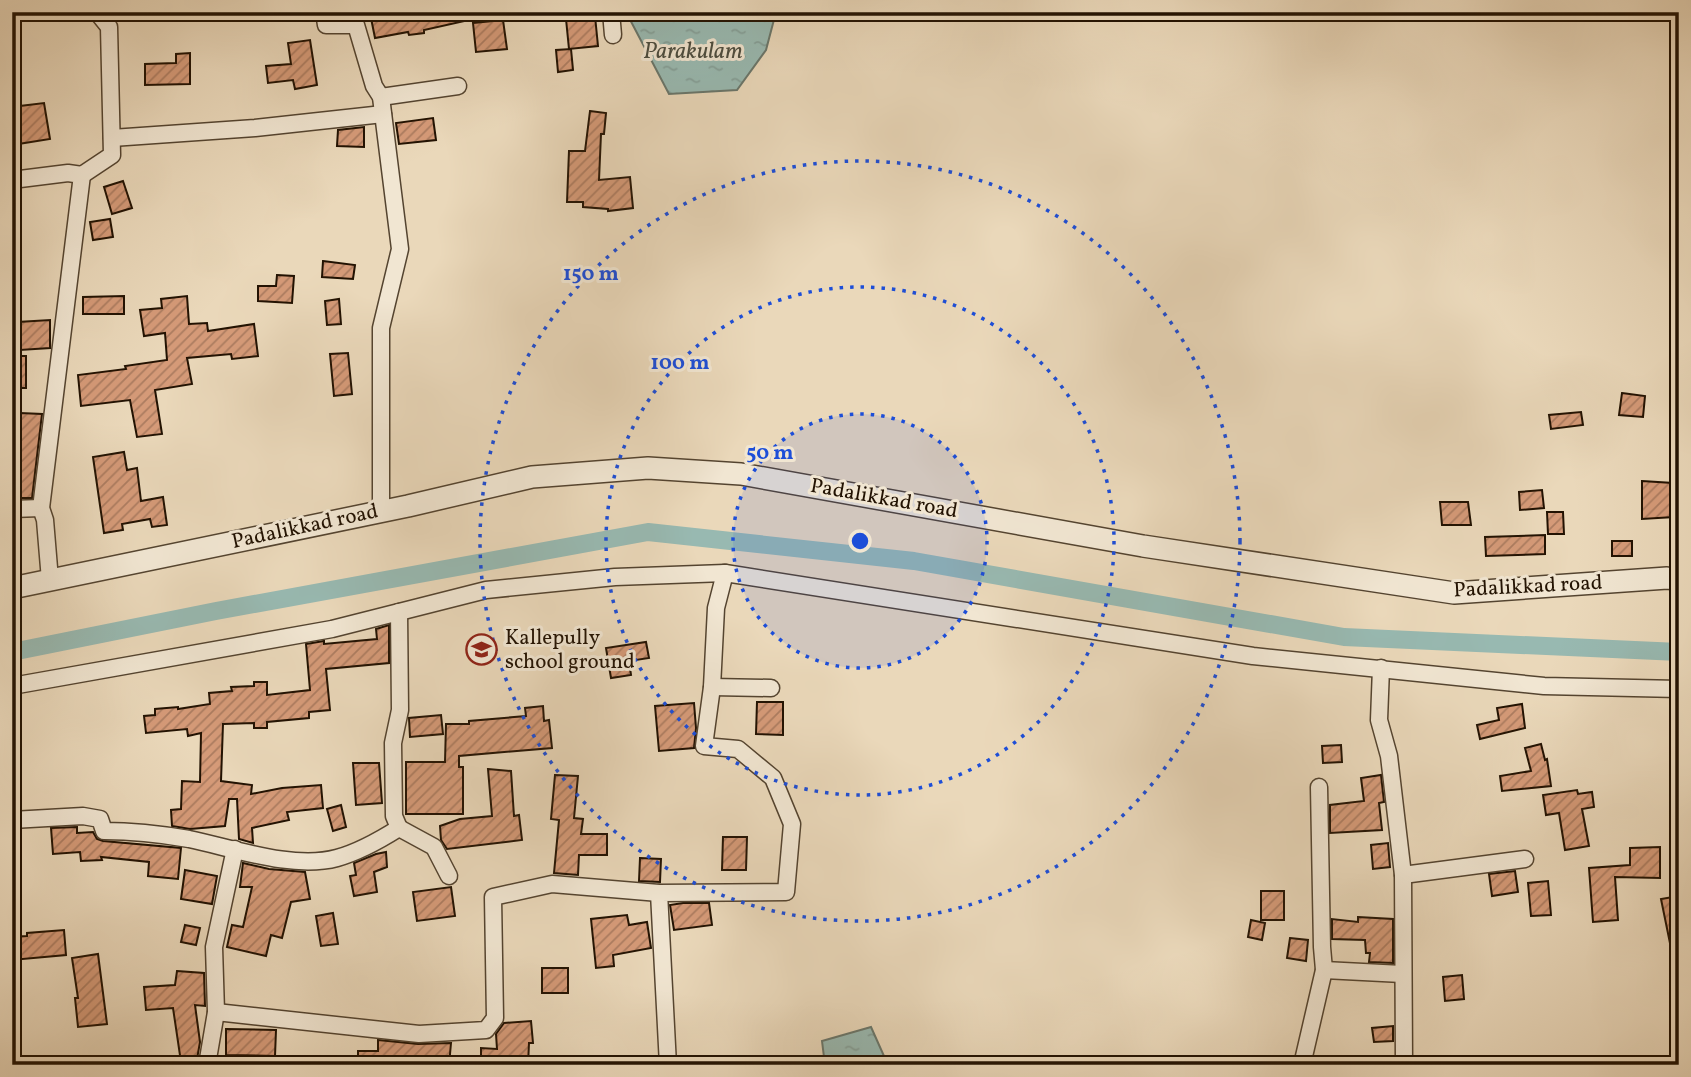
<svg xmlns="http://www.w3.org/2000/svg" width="1691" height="1077" viewBox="0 0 1691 1077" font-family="Vollkorn,serif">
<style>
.water{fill:url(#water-ripples);stroke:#69766b;stroke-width:2}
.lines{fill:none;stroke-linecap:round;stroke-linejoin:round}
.canal{stroke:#98b9b1;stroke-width:18}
.building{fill:url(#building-hatch);stroke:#221202;stroke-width:2}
.minor-casing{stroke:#544430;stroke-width:19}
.tertiary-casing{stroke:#544430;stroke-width:24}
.minor{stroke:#f1e6d2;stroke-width:16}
.tertiary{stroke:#f1e6d2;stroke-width:21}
.ring{fill:none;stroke:#1d4ed8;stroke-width:3.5;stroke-dasharray:3.5 7}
.labels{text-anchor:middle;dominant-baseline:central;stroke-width:6;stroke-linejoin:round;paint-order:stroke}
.street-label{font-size:21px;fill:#221202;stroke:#f1e6d2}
.poi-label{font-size:21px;fill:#221202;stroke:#f1e6d2;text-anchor:start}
.water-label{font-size:23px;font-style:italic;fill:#4b4c3f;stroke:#f1e6d2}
.centre{fill:#1d4ed8;stroke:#f1e6d2;stroke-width:3.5}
.ring-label{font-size:21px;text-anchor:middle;font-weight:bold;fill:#1d4ed8;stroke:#f1e6d2;stroke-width:6;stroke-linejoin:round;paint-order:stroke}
</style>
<defs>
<pattern id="water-ripples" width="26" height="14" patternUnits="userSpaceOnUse" patternTransform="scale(1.75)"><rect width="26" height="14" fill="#98b9b1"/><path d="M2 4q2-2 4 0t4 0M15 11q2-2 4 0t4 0" fill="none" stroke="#839e97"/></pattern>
<pattern id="building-hatch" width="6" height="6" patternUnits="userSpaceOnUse" patternTransform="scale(1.75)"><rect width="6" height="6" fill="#d59a78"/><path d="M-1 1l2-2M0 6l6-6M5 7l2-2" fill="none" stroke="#ac7c60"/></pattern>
</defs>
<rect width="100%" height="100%" fill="#ead8ba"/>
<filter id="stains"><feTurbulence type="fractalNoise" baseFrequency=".00286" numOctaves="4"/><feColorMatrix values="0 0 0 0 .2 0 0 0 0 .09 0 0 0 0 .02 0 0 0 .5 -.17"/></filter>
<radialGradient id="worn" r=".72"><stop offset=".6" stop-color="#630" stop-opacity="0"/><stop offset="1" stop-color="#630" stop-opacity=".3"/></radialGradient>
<!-- water -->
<g class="water">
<polygon points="626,12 776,12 766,50 737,90 669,94"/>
<polygon points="871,1027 888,1065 825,1065 822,1041"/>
</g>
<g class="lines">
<!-- canal -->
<polyline class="canal" points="12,652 216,611 648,532 914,561 1344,637 1679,652"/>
</g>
<!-- building -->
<g class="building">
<polygon points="436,12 478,12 478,18 424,30 424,33 409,35 408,32 375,38 371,18 387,16 387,19"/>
<polygon points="595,16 598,46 569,49 566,19"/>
<polygon points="503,20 507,49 476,52 473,23"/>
<polygon points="310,40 317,85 295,89 293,80 268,83 266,66 291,64 288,43"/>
<polygon points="571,49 573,70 558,72 556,50"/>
<polygon points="190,53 190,84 145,85 145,64 176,63 176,54"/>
<polygon points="44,103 50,139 12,145 12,107"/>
<polygon points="590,111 606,113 604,134 601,134 599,180 630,177 633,208 608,211 608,209 583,207 583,202 567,202 569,151 585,151"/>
<polygon points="433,118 436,140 399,144 396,123"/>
<polygon points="364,127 364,147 337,146 338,130"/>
<polygon points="123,181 132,208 112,214 104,187"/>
<polygon points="110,219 113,237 93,240 90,222"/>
<polygon points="323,261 355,265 353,279 322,277"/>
<polygon points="277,275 294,276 292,303 258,301 258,286 276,286"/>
<polygon points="124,296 124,314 83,314 83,297"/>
<polygon points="187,296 189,324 207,323 208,331 254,324 258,356 232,359 231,354 187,358 192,384 155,390 162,434 137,437 130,400 81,406 78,375 126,369 125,366 167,360 165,333 144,336 140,310 162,308 161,299"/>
<polygon points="339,299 341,324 327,325 325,301"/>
<polygon points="50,320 50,348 20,350 18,322"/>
<polygon points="348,353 352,394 334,396 330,354"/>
<rect x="12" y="356" width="14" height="32"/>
<polygon points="1622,393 1645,396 1643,417 1619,415"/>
<polygon points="1581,412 1583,425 1551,429 1549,415"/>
<polygon points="20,413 42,414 32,498 12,498 12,415 20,415"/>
<polygon points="124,452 127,470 137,468 141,501 163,497 167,525 152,527 150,519 122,524 123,530 104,533 93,457"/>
<polygon points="1642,481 1673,483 1674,517 1642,519"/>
<polygon points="1542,490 1544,508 1520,510 1519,492"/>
<polygon points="1440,502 1468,502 1471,525 1442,525"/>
<polygon points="1547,512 1563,512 1564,534 1548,534"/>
<polygon points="1545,535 1545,554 1486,556 1485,537"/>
<rect x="1612" y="541" width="20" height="15"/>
<polygon points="389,625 389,663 326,669 330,710 309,712 309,718 267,722 267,728 254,728 254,723 223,724 221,781 252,785 251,794 282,788 321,785 323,808 287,812 289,820 252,828 253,843 239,839 237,799 229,799 225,826 190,829 172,826 171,810 181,809 182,781 200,782 201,733 188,736 187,729 146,733 144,716 155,715 155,709 178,707 178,709 210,704 209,693 232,691 231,687 254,686 254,682 267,682 267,695 310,690 306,644 324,641 324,644 377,639 376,629"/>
<polygon points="646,642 649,658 629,661 631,675 611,678 606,648"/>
<polygon points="757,702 783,702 783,735 756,734"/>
<polygon points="694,703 696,728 694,748 659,751 655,706"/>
<polygon points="1522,704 1525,728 1480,739 1477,725 1499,720 1497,708"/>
<polygon points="543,706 544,721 549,720 552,748 459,756 459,767 463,767 463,814 406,814 406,762 445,762 446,724 469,724 469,721 526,716 525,708"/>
<polygon points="441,715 443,734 410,737 409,718"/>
<polygon points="1541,744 1545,760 1547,759 1551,786 1502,791 1500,776 1531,771 1525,748"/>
<polygon points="1341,745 1342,762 1323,763 1322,746"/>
<polygon points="353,763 379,763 382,803 356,805"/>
<polygon points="488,769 511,771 514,816 519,815 522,840 447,849 441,840 440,826 460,819 492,816"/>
<polygon points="555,775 578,776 574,818 583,819 581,834 607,834 607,855 579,855 578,875 554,873 559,820 551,819"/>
<polygon points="1381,775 1384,802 1379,803 1382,830 1330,833 1330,805 1364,801 1361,778"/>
<polygon points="1577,790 1578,794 1592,792 1594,807 1582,809 1589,846 1565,850 1559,813 1546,815 1543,795"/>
<polygon points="341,805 346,827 333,831 327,809"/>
<polygon points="77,827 77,833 93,832 97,839 103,841 181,848 178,879 148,876 149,862 101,857 102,860 81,861 80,852 53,854 51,828"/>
<polygon points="723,837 747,837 746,870 722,870"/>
<polygon points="1388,843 1390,867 1373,869 1371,845"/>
<polygon points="1660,847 1660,878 1615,877 1618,920 1593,922 1589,868 1630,865 1630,848"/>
<polygon points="386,852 387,867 374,872 377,892 354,896 350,876 356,875 354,863 376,854"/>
<polygon points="640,858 661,859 660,882 639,881"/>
<polygon points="243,863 269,869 305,872 310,899 291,902 282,938 271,935 266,956 227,947 232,925 243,927 252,887 240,887"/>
<polygon points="185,870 217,876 212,904 181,899"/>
<polygon points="1515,871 1518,892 1492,896 1489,874"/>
<polygon points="1548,881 1551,915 1531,916 1528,883"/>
<polygon points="451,887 455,916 417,921 413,892"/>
<rect x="1261" y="891" width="23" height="29"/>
<polygon points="1679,896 1679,953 1672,953 1661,899"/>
<polygon points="683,903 709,903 712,925 674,930 670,905"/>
<polygon points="333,913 338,944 321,946 316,916"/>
<polygon points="627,915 629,925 647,922 651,948 613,955 614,966 596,968 591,919"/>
<polygon points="1358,917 1393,919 1393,963 1369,962 1370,953 1366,953 1365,940 1332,939 1332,919 1358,922"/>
<polygon points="1251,920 1265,923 1262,940 1248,937"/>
<polygon points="185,925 200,928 196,945 181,942"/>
<polygon points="64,930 66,955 12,960 12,937 27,936 27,933"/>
<polygon points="1290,938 1308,940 1306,961 1287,958"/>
<polygon points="98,954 107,1024 78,1027 75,998 78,998 72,958"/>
<rect x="542" y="968" width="26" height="25"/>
<polygon points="177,971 204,973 205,1006 195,1005 200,1042 197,1059 181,1062 173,1008 146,1010 144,987 175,985"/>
<polygon points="1462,975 1464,999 1445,1001 1443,977"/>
<polygon points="531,1021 533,1043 529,1043 528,1065 481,1065 481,1048 497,1049 496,1034 504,1023"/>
<polygon points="1393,1026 1393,1041 1374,1042 1372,1028"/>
<polygon points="226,1029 276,1030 275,1056 226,1055"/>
<polygon points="378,1040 418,1044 451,1043 449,1065 358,1065 358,1051 378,1051"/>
</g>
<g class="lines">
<defs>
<g id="minor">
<polyline points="324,12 326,25 356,25 374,86 381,97 400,249 381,328 381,512"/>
<polyline points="611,12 613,35"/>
<polyline points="381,97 458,86"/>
<polyline points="112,138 255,128 383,114"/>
<polyline points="82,175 112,155 109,27 97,12"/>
<polyline points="12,180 68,173 82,175 41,508 45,520 50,580"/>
<polyline points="12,509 41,508"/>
<polyline points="1381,668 1379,720 1389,756 1403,875 1404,1065"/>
<polyline points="12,686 332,629 486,590 615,577 725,573 1253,656 1544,686 1679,689"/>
<polyline points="712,687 771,688"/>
<path d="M12 820 83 816 100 819 104 831C133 831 160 834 189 839 233 848 293 870 337 858 359 852 380 840 399 828L394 816 393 743 400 710 399 612"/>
<polyline points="399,828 434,847 449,876"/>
<polyline points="1403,875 1525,859"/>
<polyline points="1324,970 1402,974"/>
<polyline points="216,1012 419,1034 486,1030 495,1018 493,897 552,884 659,893"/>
<polyline points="207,1065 216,1012 214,947 235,849"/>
<polyline points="668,1065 659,893 786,892 792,824 773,778 738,749 704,746 712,687 716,608 725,573"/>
<polyline points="1302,1065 1324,970 1322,947 1319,787"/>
</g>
<polyline id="tertiary" points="12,588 408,506 532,477 648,468 741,474 1143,546 1454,593 1667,578 1679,580"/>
</defs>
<!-- minor casing -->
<use href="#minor" class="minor-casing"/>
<!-- tertiary casing -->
<use href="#tertiary" class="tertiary-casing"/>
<!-- minor -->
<use href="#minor" class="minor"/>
<!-- tertiary -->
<use href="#tertiary" class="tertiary"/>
</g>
<!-- distance rings -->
<circle cx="860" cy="541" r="127" fill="#1d4ed8" fill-opacity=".12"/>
<g class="ring">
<circle cx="860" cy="541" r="127"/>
<circle cx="860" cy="541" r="254"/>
<circle cx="860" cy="541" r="380"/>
</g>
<!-- icons -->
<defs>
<symbol id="school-ring" viewBox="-11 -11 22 22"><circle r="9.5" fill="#f1e6d2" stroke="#8f2418" stroke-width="1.5"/><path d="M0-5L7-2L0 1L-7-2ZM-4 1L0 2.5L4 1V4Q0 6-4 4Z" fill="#8f2418"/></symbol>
</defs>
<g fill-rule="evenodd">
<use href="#school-ring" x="464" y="632" width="35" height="35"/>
</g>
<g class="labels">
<!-- street labels -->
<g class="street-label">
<text transform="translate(884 499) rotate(10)">Padalikkad road</text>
<text transform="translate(305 527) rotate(-12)">Padalikkad road</text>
<text transform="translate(1528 587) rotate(-3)">Padalikkad road</text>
</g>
<!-- poi labels -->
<g class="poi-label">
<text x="505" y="638">Kallepully<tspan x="505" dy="24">school ground</tspan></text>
</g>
<!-- water labels -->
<g class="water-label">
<text x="693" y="52">Parakulam</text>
</g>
</g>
<circle cx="860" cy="541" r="10" class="centre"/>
<g class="ring-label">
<text x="591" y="280">150 m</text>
<text x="680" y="369">100 m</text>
<text x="770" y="459">50 m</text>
</g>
<!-- margin -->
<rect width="1691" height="1077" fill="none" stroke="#ead8ba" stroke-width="42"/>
<rect x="14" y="14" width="1663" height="1049" fill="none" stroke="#221202" stroke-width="3.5"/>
<rect x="21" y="21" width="1649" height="1035" fill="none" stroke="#221202" stroke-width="2"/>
<rect width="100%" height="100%" filter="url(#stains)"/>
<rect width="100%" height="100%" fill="url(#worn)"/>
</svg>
